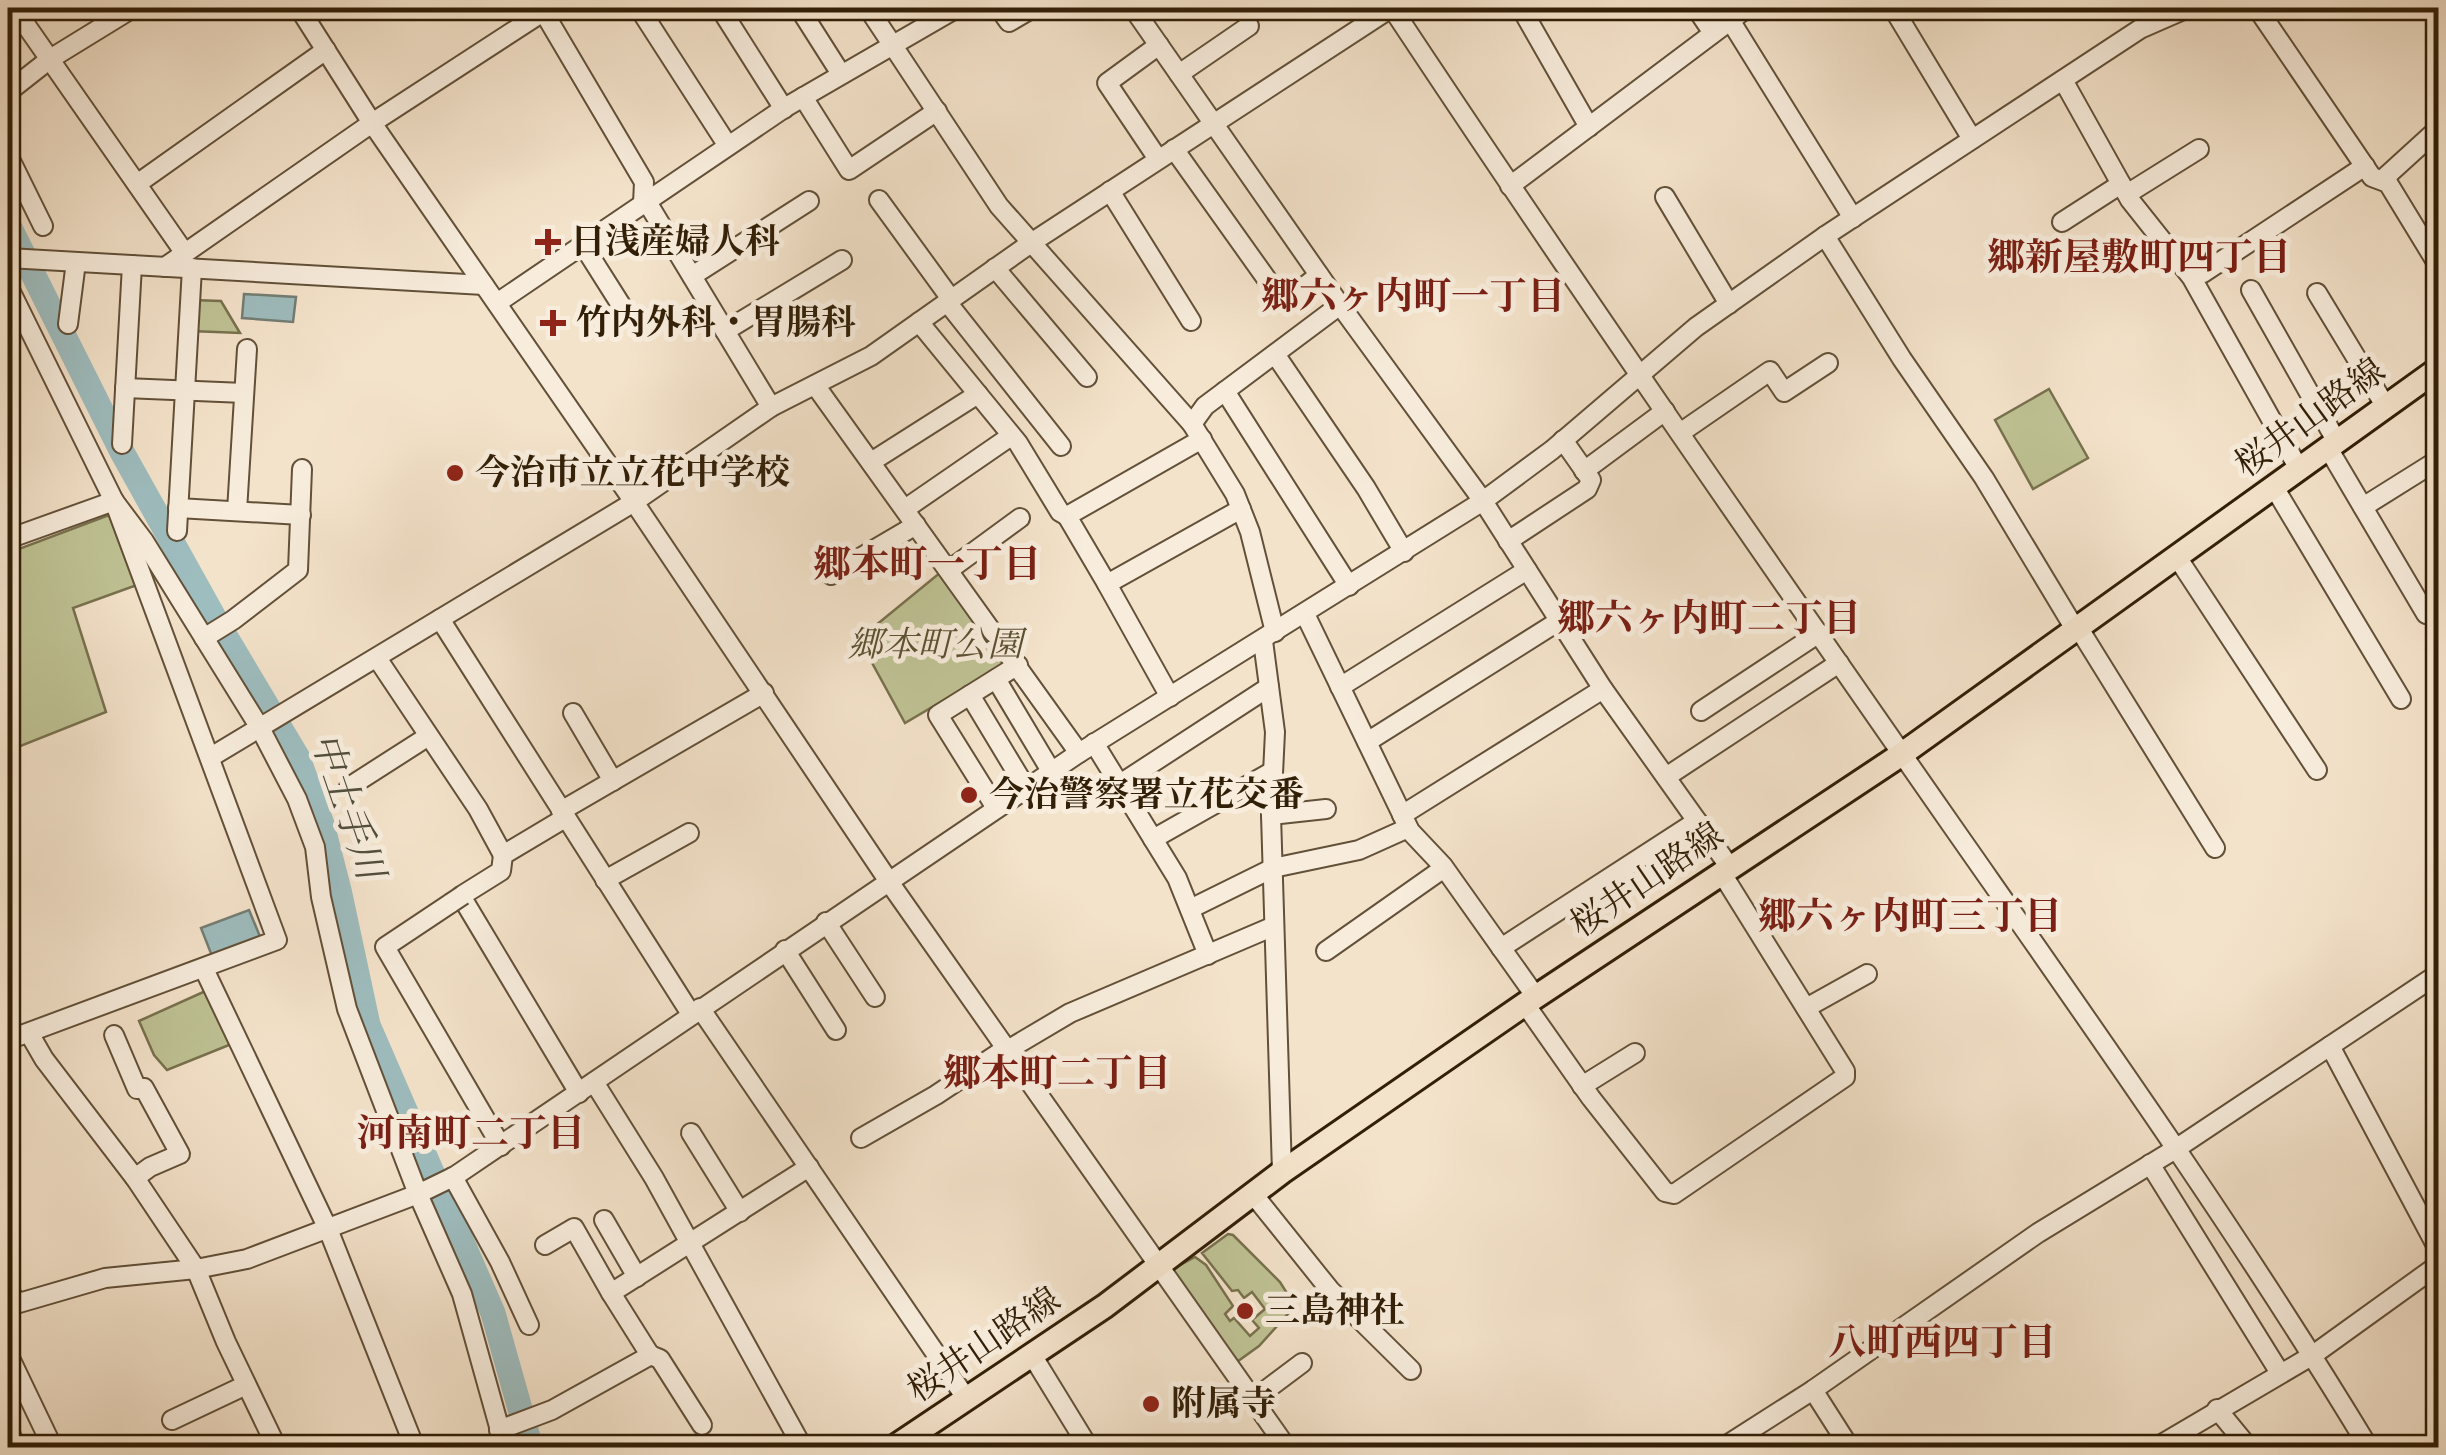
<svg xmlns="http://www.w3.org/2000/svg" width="2446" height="1455" viewBox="0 0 2446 1455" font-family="'IM FELL Double Pica','Noto Serif JP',serif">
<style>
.green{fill:#bfc395;stroke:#78714e;stroke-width:2.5}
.water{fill:#9ebdbf;stroke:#737e75;stroke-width:2.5}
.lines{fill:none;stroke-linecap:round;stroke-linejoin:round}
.river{stroke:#9ebdbf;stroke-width:25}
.minor-casing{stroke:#625038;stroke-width:22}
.major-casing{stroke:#321f07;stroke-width:28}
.minor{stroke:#f8eddd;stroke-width:18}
.major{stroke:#f4e3cb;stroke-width:22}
.minor-bridge-casing{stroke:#625038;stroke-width:22;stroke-linecap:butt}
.minor-bridge{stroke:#f8eddd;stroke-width:18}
.poi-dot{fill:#8f2418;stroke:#f8eddd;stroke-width:4}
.labels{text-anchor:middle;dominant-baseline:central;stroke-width:10;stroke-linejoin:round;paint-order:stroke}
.poi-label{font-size:35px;font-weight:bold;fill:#321f07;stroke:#f8eddd;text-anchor:start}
.street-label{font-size:35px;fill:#321f07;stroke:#f8eddd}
.park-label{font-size:35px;font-style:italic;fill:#5c5032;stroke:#f8eddd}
.neighbourhood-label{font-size:38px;font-weight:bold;fill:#7a1f14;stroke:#f8eddd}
.water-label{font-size:38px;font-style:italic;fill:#524e3e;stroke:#f8eddd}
</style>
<rect width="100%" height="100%" fill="#f4e3cb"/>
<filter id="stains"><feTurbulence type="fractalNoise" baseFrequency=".002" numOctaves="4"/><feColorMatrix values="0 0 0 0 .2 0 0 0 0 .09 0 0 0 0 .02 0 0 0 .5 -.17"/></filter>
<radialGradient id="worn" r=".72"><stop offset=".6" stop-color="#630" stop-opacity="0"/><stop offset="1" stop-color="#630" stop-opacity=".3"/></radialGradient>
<!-- green -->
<g class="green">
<polygon points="192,300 221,301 240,333 191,331"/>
<polygon points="2049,389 2088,458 2033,489 1995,420"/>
<polygon points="109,515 137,585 73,608 106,712 8,751 8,553"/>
<polygon points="947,567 1012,660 905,723 859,639"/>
<polygon points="210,989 234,1043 167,1070 154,1055 139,1021"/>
<polygon points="1228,1234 1233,1235 1280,1282 1295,1306 1259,1346 1234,1364 1169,1275 1173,1269 1195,1257 1206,1265 1233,1306 1225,1314 1230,1321 1234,1318 1250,1336 1259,1328 1252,1320 1265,1309 1252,1292 1244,1298 1238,1290 1232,1291 1202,1253"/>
<polygon points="8,1405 27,1447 8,1447"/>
</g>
<!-- water -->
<g class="water">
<polygon points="244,294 296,297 293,322 242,318"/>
<polygon points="249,910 261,939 212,956 201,928"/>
</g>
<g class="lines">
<!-- river -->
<polyline class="river" points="8,224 122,452 215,619 298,758 322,824 339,890 368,1025 493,1313 531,1448"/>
<defs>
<g id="minor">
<polyline points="14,8 184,252"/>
<polyline points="299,8 372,123 634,502 894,889 1287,1448"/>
<polyline points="639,8 728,146"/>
<polyline points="720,8 784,109"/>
<polyline points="799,8 841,74"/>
<polyline points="868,8 999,206 1192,424 1235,494 1250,532 1275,632"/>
<polyline points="999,8 1009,22 1033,8"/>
<polyline points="1133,8 1340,305 1483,501 1603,689 1729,866"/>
<path d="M1392 8C1574 283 1762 553 1950 823 2094 1029 2239 1233 2369 1448"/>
<polyline points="1521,8 1589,127"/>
<polyline points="1696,8 1713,33"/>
<polyline points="1893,8 1972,139"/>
<polyline points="2257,8 2372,177 2388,183 2438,265"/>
<polyline points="543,11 644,182 643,204"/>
<polyline points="1730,20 1853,218"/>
<polyline points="1179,74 1249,26"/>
<polyline points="2063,80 2130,200 2192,278 2299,469"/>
<polyline points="8,92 50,59 133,8"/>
<polyline points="803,97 849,170 937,111"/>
<polyline points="1174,149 1278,295 1291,297 1319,275"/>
<polyline points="8,155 43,226"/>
<polyline points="1158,159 1107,83 1159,45"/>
<polyline points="2382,180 2438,129"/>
<polyline points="137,184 326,50"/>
<polyline points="1510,186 1747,8"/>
<polyline points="1110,191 1191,321"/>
<polyline points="2127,194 2199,149"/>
<polyline points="1665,197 1729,304"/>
<polyline points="879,200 951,299"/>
<polyline points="647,202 771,407"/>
<polyline points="2062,222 2121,184"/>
<polyline points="1825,236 1902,359 1984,478 2075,629"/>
<polyline points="583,245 621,305"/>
<polyline points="8,258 484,285"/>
<polyline points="165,267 372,123 549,8"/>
<polyline points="995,268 1087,377"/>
<polyline points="2203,273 2365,166"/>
<polyline points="692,276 809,201"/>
<polyline points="8,286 114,501 277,940 8,1040"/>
<polyline points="2251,290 2337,442"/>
<polyline points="2317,293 2386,407"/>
<polyline points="947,302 1061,446"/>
<polyline points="497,303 786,107 957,8"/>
<polyline points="919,322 1018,443 1060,512 1067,516"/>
<polyline points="68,324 76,262"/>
<polyline points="725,331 842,260"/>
<polyline points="1275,354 1366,488 1404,552"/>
<polyline points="815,385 1079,753"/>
<polyline points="125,388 244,393"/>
<polyline points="1225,391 1349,586"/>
<polyline points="1192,424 1205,406 1340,305"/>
<polyline points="1680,433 1770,371 1784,392 1828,363"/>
<polyline points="122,444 132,265"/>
<polyline points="2328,448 2426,614 2438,606"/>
<polyline points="871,462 978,394"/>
<polyline points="1584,471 1665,411"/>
<polyline points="2274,487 2401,699"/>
<polyline points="114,501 144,541 260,728 297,799 315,847 321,897 347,1009 418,1194 462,1294 505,1448"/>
<polyline points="2363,507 2438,460"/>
<polyline points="178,508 301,515"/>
<polyline points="905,509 1011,436"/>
<polyline points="237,511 247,349"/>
<polyline points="177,531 192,268"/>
<polyline points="8,539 114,501"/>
<polyline points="1508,541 1587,489 1591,480 1563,440"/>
<polyline points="2177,557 2317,770"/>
<polyline points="949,570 1020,518"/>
<polyline points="831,575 916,525"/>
<polyline points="1107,584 1067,516 1202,439"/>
<polyline points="1305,614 1410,831 1443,866 1536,997"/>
<polyline points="440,619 691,1014"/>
<polyline points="2078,627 2215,848"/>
<polyline points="204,638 233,620 298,570 302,469"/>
<polyline points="1263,641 1275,732 1271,815 1282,1172"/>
<polyline points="377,658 478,809 503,855"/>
<polyline points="996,679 1051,771"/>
<polyline points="1340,687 1527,570"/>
<polyline points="970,695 1026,788"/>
<polyline points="1170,697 1107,584 1241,509"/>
<polyline points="1701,711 1819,633"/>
<polyline points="573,713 613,781"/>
<polyline points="1367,742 1559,621"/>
<polyline points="1094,743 1177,878 1208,955"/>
<polyline points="211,757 634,502 771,407 871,356 1031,243 1391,8"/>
<polyline points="1666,777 1839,663"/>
<polyline points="1120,784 1269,687"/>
<polyline points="349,787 427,737"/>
<polyline points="996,808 938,715 1018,665"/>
<polyline points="561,811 764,693"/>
<polyline points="1271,815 1326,809"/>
<polyline points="1402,815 1603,689"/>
<polyline points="565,818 503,855 501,871 461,896 579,1093"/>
<polyline points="1153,839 1273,771"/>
<polyline points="605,880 689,833"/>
<polyline points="451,903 385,947 501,1146"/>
<polyline points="1190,909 1273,868 1359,850 1408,828"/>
<polyline points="826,922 875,997"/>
<polyline points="1501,948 1697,821"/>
<polyline points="785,950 836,1030"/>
<polyline points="1326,951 1444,868"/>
<polyline points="204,969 328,1229 415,1448"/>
<polyline points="1525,1004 1591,1098 1665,1192 1674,1194 1845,1077 1845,1071 1721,872"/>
<polyline points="700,1008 966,1398"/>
<polyline points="1806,1008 1867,974"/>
<polyline points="29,1033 44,1059 135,1178 196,1269 226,1342 277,1448"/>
<polyline points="114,1035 137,1089 144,1088 180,1154 150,1167 135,1178"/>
<polyline points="2330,1046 2438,1249"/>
<polyline points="1006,1051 1070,1013 1274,926"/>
<polyline points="594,1082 654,1178 803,1448"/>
<polyline points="1582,1086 1635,1053"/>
<polyline points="691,1133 740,1212"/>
<polyline points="861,1138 936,1095 1005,1049"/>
<polyline points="2150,1164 2280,1373"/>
<polyline points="453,1177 500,1262 529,1325"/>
<polyline points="1253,1194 1330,1290 1411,1370"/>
<polyline points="604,1220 637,1277"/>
<polyline points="545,1245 574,1228 611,1293 809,1167"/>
<polyline points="8,1292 19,1303 105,1278 196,1269 247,1259 418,1194 455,1176 1079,753 1483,501 1552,450 1696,327 1825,236 2140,29 2188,8"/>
<polyline points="611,1293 650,1355 660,1359 702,1425"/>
<polyline points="8,1354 53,1448"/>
<polyline points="1032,1355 1089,1448"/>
<polyline points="1813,1390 1850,1448"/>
<polyline points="1254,1399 1302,1363"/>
<polyline points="2217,1409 2249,1448"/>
<polyline points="172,1420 246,1385"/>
<polyline points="499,1430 552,1410 651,1355"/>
<polyline points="1722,1448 1813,1390 2038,1233 2177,1148 2438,974"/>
<polyline points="2155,1448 2313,1355 2438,1265"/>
</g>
<polyline id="major" points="893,1448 1105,1306 1282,1172 1525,1004 1902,754 2438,369"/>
</defs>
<!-- minor casing -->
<use href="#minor" class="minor-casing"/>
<!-- major casing -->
<use href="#major" class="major-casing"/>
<!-- minor -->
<use href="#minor" class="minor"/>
<!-- major -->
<use href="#major" class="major"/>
<defs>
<polyline id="minor-bridge" points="451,903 463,895"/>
</defs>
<!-- minor-bridge casing -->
<use href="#minor-bridge" class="minor-bridge-casing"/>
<!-- minor-bridge -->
<use href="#minor-bridge" class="minor-bridge"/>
</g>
<!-- markers -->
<g class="poi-dot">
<path d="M543 227h10v10h10v10h-10v10h-10v-10h-10v-10h10z"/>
<path d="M548 308h10v10h10v10h-10v10h-10v-10h-10v-10h10z"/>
<circle cx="455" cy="473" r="10"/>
<circle cx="969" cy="795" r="10"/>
<circle cx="1245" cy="1311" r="10"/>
<circle cx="1151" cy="1404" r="10"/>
</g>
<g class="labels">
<!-- poi labels -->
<g class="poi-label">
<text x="570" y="242">日浅産婦人科</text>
<text x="576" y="323">竹内外科・胃腸科</text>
<text x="475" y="473">今治市立立花中学校</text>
<text x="989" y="795">今治警察署立花交番</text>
<text x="1265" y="1311">三島神社</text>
<text x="1171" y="1404">附属寺</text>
</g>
<!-- street labels -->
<g class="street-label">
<text transform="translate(2310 418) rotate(-36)">桜井山路線</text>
<text transform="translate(1647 880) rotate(-34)">桜井山路線</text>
<text transform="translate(984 1345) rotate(-34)">桜井山路線</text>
</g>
<!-- park labels -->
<g class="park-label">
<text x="935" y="645">郷本町公園</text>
</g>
<!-- neighbourhood labels -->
<g class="neighbourhood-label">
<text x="2139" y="258">郷新屋敷町四丁目</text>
<text x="1413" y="297">郷六ヶ内町一丁目</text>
<text x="927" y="565">郷本町一丁目</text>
<text x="1709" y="619">郷六ヶ内町二丁目</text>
<text x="1910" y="917">郷六ヶ内町三丁目</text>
<text x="1057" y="1074">郷本町二丁目</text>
<text x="471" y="1134">河南町二丁目</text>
<text x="1942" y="1343">八町西四丁目</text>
</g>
<!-- water labels -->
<g class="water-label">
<text transform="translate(347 806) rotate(71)">中土手川</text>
</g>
</g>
<!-- margin -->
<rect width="2446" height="1455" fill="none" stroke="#f4e3cb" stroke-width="40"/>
<rect x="10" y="10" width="2426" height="1435" fill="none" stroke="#321f07" stroke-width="5"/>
<rect x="20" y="20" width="2406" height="1415" fill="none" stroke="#321f07" stroke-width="2.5"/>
<rect width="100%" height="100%" filter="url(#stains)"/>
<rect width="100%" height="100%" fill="url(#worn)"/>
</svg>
